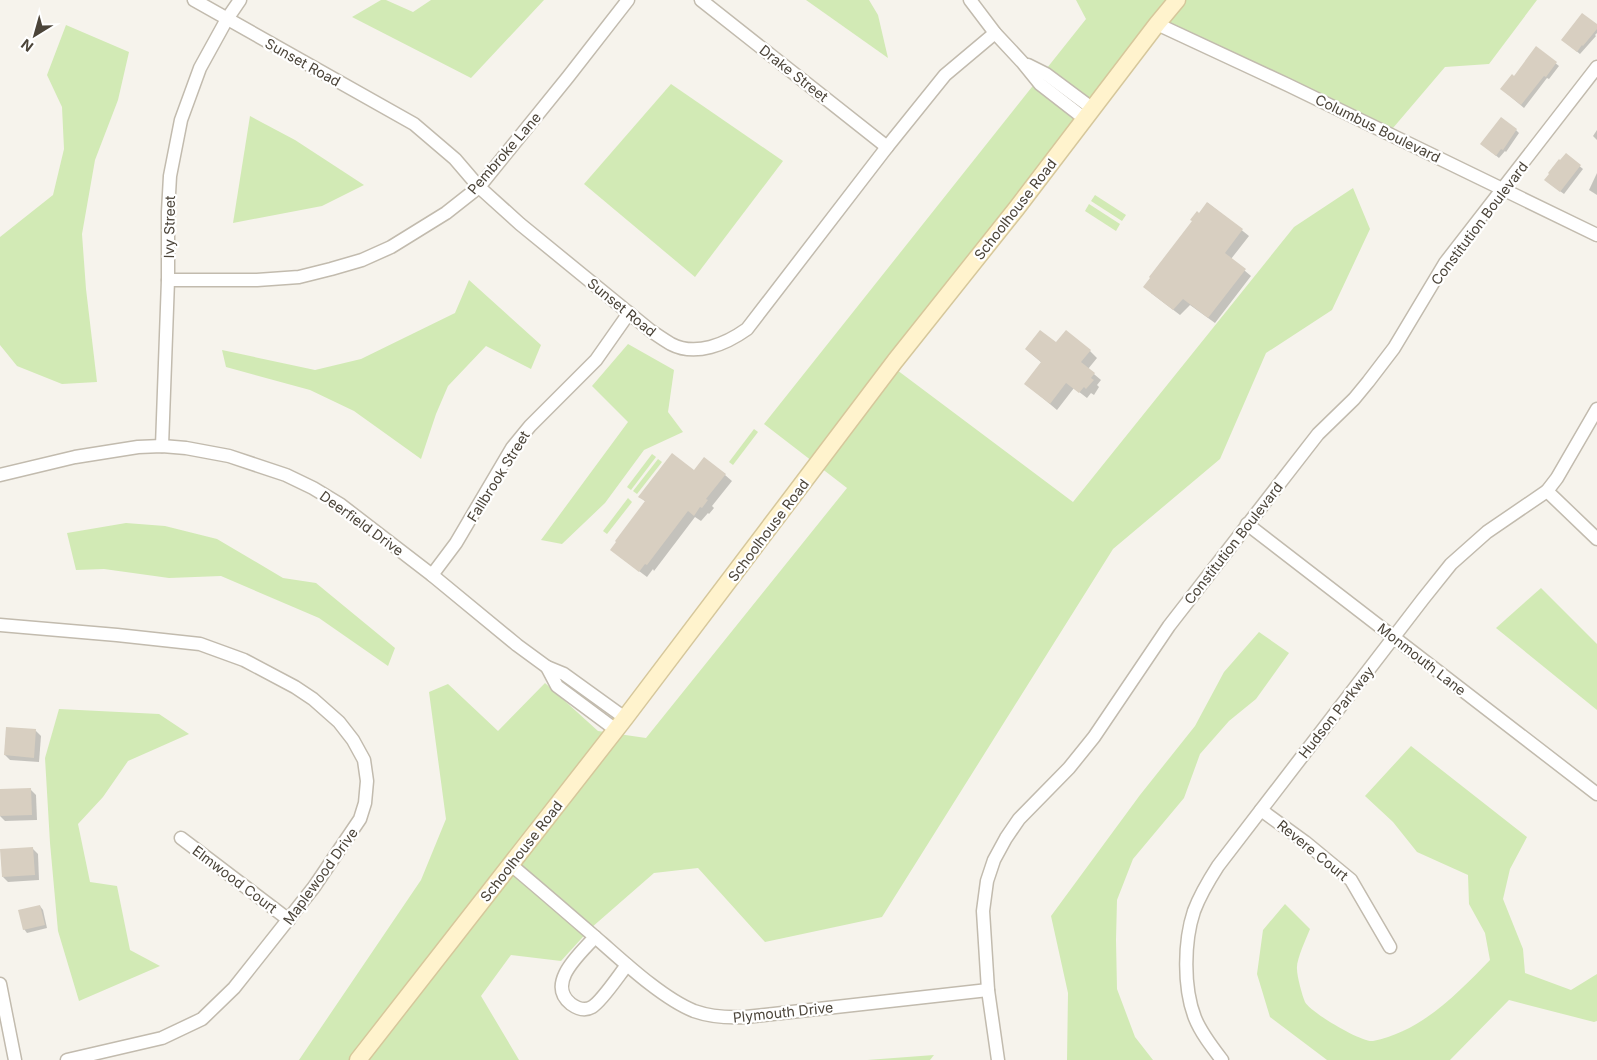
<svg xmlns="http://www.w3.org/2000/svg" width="1597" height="1060" viewBox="0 0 1597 1060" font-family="Inter,sans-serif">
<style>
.green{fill:#d2eab5}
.shadow{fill:#0003}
.building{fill:#d8cfc1}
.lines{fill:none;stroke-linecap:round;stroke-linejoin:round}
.street-casing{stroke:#c2bbae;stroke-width:15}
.secondary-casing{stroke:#d6c79b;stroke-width:19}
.street{stroke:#fff;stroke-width:12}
.secondary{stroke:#fff3cd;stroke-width:16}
.labels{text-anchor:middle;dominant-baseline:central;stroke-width:4.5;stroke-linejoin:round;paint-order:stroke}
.street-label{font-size:14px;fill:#4b4439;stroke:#fff}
</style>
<rect width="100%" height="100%" fill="#f6f3ec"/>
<!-- green -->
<g class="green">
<polygon points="381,0 386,0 413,12 431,0 544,0 471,78 352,17"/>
<polygon points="806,0 869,0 878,15 888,58"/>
<polygon points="1076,0 1537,0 1489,64 1445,67 1393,128 1159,23 897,370 1073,502 1294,227 1353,188 1370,229 1332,310 1266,353 1220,459 1113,549 882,917 765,942 698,868 654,873 591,928 561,961 511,955 481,996 519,1060 299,1060 421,880 446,819 429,692 448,684 498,731 545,683 598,731 646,738 847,488 764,424 1086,19"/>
<polygon points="66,25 129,52 118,100 95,160 82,234 86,289 97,382 62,384 17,366 0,345 0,237 53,195 64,149 62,107 47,75"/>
<polygon points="671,84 783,161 695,277 584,184"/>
<polygon points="250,116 295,140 364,185 322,206 233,223"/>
<polygon points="1095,195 1126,215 1122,221 1091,201"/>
<polygon points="1089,204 1120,224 1116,231 1085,211"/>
<polygon points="469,280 541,345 531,369 486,346 448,386 436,414 421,459 354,411 310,390 226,367 222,350 315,370 361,359 455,313"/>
<polygon points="628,344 674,370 668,412 683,432 644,450 605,503 562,544 541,540 628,422 592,386"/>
<polygon points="754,429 758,432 733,465 729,462"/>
<polygon points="652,454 656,457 631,490 627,487"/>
<polygon points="658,459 662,462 637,494 633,491"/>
<polygon points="628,498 632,502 607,534 603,531"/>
<polygon points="126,523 165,526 217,539 283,578 316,583 395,648 388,666 319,618 221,576 169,578 104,569 76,570 67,533"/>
<polygon points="1541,588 1597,644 1597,710 1496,628"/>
<polygon points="1259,632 1289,653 1256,699 1229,721 1200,754 1184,798 1133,859 1117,900 1116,940 1117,989 1135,1037 1153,1060 1067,1060 1068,993 1051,916 1140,795 1195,726 1224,672"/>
<polygon points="59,709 159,714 189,734 128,761 103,797 78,824 90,882 117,886 130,950 160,966 79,1001 58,931 50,843 45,758"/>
<path d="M1411 746 1527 837 1510 869 1503 899 1523 949 1525 973 1571 990 1597 974V1021L1594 1022 1509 1000 1450 1060H1327L1270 1017 1257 974 1263 930 1285 904 1310 929C1306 939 1296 960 1297 969 1297 976 1302 995 1305 1002 1310 1012 1362 1043 1373 1041 1422 1031 1457 994 1490 960L1485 933 1469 904 1468 875 1417 852 1393 822 1365 796Z"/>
<polygon points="934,1055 930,1060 867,1060"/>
</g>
<!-- shadow -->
<g class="shadow">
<polygon points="1597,26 1597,33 1595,35 1596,36 1580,54 1566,43"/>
<polygon points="1537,48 1559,66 1549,79 1547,78 1524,108 1505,92"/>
<polygon points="1516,130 1519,133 1506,152 1505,151 1499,158 1485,147"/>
<polygon points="1597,130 1597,140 1593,136"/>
<polygon points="1566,155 1583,169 1564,194 1549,183"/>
<polygon points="1597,173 1597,195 1589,190"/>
<polygon points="1208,203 1249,236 1231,259 1251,276 1215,323 1190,305 1180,315 1151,293 1199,214"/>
<polygon points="1056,344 1090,351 1097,358 1088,369 1101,380 1097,385 1099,387 1094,395 1091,393 1087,398 1074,388 1057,410 1026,384 1042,363 1026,349"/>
<polygon points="694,472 725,475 732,481 712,506 714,508 709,514 708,513 701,521 695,517 654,571 653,569 647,577 619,556 646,502 640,497"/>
<polygon points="7,728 36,731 41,736 39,762 10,760 5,755"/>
<polygon points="0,790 31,790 36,795 37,820 5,821 0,816"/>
<polygon points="33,849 38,854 39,880 8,882 3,877"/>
<polygon points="40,906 43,910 47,928 27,933 24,929"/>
</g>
<!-- building -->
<g class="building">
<polygon points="1582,13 1597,24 1597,29 1583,46 1582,45 1577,52 1561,40"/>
<polygon points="1536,46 1557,62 1546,77 1544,76 1521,105 1500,89 1512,74 1514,76"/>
<polygon points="1501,117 1517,129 1503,150 1501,149 1496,156 1480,144"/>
<polygon points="1566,153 1581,165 1560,192 1544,180 1549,174 1548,173 1559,159 1560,160"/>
<polygon points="1207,202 1243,229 1225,253 1246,269 1208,318 1183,299 1173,310 1143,287 1150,278 1149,277 1192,221 1190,220 1197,211 1199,213"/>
<polygon points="1040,330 1056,342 1066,330 1091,350 1081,362 1095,373 1091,378 1094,380 1086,389 1084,387 1079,393 1066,383 1050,404 1024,384 1041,362 1025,349"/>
<polygon points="672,453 694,470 704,457 726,474 706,499 708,500 702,508 700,507 694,516 688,511 647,565 645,564 639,572 610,550 616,542 615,541 645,501 638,497"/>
<polygon points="6,727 36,729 34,758 4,755"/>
<polygon points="31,788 32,815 0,816 0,789"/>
<polygon points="33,847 35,875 2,877 0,849"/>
<polygon points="40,905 45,925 23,930 18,910"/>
</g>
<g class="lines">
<defs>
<g id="street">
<path d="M194 0 414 124 455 159 479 187 520 224 651 331C657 335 664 340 671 344 696 357 726 344 747 329L887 147 945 75 995 33"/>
<polyline points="701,0 887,147"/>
<polyline points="970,0 995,33 1023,63 1040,84 1085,119"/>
<polyline points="1157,24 1288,85 1597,235"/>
<polyline points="1028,65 1046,74 1093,109"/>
<polyline points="168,280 257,280 299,277 331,269 362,260 391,247 446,213 479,187 568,77 628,0"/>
<polyline points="162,446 168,280 168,212 170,176 181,120 200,68 227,19 240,0"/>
<polyline points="0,475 75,457 138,447 162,446 186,448 229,456 286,475 313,488 341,505 432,575 517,645 547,667 564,674 625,718"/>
<polyline points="1547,491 1597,539"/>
<polyline points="1247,524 1597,794"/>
<polyline points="432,575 456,543 512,448 530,426 596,360 629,313"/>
<polyline points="0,625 117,635 200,644 244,660 295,687 313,699 339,722 353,740 364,760 367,781 365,803 360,819 314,887 234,988 202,1019 162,1038 67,1060"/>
<polyline points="547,667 557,686 616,730"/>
<polyline points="1261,810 1305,842 1351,880 1390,947"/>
<polyline points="181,838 289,920"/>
<path d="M510 864C541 890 572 917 602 943 627 965 664 999 694 1011 711 1017 727 1018 746 1017L988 990"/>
<path d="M595 937C581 953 545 983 571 1004 578 1009 585 1011 592 1007 602 1001 619 975 627 965"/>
<polyline points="0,984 15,1060"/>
<polyline points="998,1060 988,990 983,911 987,881 994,860 1006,838 1019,819 1069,768 1094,737 1169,626 1318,434 1354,399 1368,382 1394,348 1445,263 1597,67"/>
<path d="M1222 1060C1212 1047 1201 1033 1195 1018 1183 987 1184 941 1194 911 1200 895 1209 880 1218 866L1423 599 1451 564 1487 532 1547 491 1557 478 1597 409"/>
</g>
<polyline id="secondary" points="358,1060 625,718 895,361 1016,209 1157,24 1177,0"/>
</defs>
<!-- street casing -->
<use href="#street" class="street-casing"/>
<!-- secondary casing -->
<use href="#secondary" class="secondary-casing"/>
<!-- street -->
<use href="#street" class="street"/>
<!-- secondary -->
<use href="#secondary" class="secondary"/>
</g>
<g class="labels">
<!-- street labels -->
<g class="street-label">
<text transform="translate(303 62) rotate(29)">Sunset Road</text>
<text transform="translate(794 73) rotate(38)">Drake Street</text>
<text transform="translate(1378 128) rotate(26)">Columbus Boulevard</text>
<text transform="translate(504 153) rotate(-49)">Pembroke Lane</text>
<text transform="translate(1015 209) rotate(-52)">Schoolhouse Road</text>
<text transform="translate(1479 223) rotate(-53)">Constitution Boulevard</text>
<text transform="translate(169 227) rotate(-89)">Ivy Street</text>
<text transform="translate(622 307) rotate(39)">Sunset Road</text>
<text transform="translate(498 476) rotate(-58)">Fallbrook Street</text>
<text transform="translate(362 523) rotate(36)">Deerfield Drive</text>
<text transform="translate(768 530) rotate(-53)">Schoolhouse Road</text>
<text transform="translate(1233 543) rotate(-52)">Constitution Boulevard</text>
<text transform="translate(1422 659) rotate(38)">Monmouth Lane</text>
<text transform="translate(1336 712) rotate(-52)">Hudson Parkway</text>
<text transform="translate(1313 850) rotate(39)">Revere Court</text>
<text transform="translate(521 851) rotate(-52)">Schoolhouse Road</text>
<text transform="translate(320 876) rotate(-54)">Maplewood Drive</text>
<text transform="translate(235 879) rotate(37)">Elmwood Court</text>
<text transform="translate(783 1012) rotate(-6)">Plymouth Drive</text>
</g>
</g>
<!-- north arrow -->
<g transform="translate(35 35) rotate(217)" stroke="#ffffff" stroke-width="4" paint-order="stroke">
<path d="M0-4L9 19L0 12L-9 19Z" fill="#4b4439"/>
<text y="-8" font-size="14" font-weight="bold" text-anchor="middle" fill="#4b4439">N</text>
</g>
</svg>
